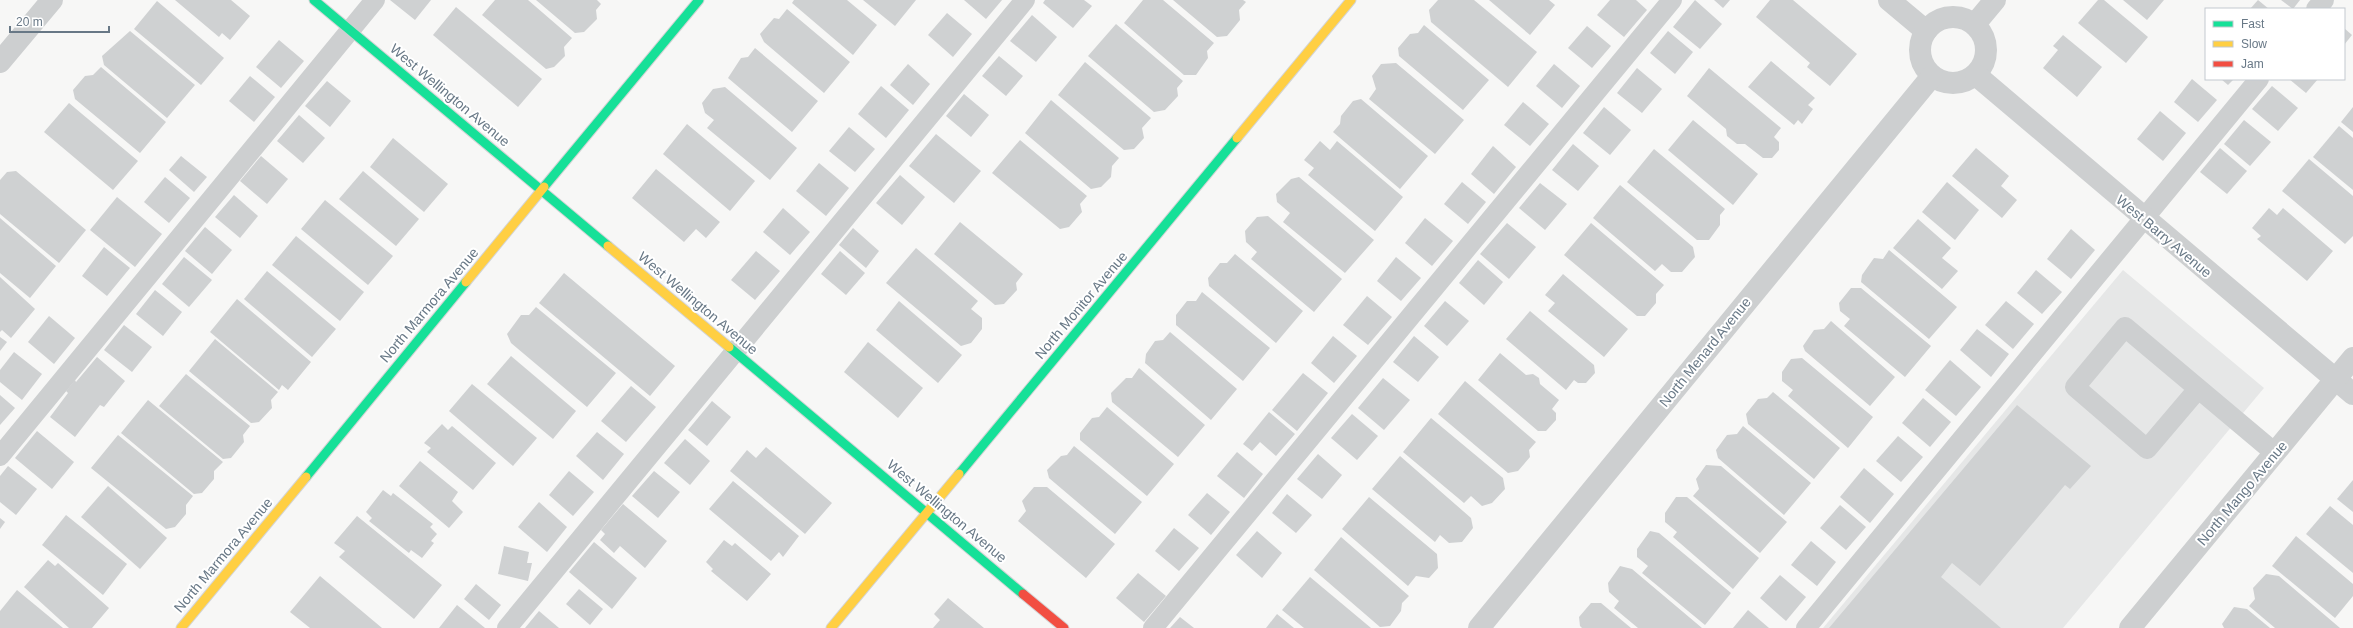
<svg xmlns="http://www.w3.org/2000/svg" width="2353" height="628" viewBox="0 0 2353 628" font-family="Helvetica,sans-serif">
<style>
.built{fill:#e6e7e7}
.building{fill:#cfd1d2}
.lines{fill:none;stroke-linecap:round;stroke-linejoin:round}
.fast-casing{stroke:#d3d4d5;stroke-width:11}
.slow-casing{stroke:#d3d4d5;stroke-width:11}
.jam-casing{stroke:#d3d4d5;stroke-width:11}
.lane{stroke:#cdcfd0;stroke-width:20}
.street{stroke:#cdcfd0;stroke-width:22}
.fast{stroke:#16e098;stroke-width:9}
.slow{stroke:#ffcf43;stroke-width:9}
.jam{stroke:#f24e42;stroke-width:9}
.labels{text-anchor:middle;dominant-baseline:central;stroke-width:4;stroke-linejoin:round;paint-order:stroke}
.street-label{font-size:14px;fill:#687886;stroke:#fff}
</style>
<rect width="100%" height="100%" fill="#f7f7f6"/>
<!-- built -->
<polygon class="built" points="2123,270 2264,388 2063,628 1823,628"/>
<!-- building -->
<g class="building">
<polygon points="175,0 231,0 250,16 230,40 222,33 219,37"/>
<polygon points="390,0 431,0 415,20"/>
<polygon points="495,0 528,0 572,38 564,47 565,56 554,67 546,69 482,15"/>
<polygon points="536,0 597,0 601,4 596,10 597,19 584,32 575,33"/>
<polygon points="794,0 847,0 877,25 853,55 792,3"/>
<polygon points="863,0 916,0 895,26"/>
<polygon points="964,0 1002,0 986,19"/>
<polygon points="1045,0 1084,0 1092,6 1073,28 1043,3"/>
<polygon points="1143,0 1163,0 1214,43 1207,51 1208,58 1196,75 1184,75 1124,23"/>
<polygon points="1173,0 1243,0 1246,2 1239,10 1240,20 1227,36 1217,37"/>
<polygon points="1438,0 1474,0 1537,52 1508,87 1431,22 1429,10"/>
<polygon points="1489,0 1549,0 1555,5 1530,35"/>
<polygon points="1610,0 1636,0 1647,10 1624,37 1597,15"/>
<polygon points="1695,0 1722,24 1700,49 1673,27"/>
<polygon points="1714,0 1730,0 1723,8"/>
<polygon points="1770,0 1793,0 1857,54 1830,86 1807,67 1810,63 1756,17"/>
<polygon points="2098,0 2104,0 2148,37 2126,63 2078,23"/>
<polygon points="2123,0 2164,0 2147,20"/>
<polygon points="2258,0 2269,9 2250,9"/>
<polygon points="2281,0 2300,0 2293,9"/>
<polygon points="157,1 224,58 201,85 134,29"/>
<polygon points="456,7 542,79 518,107 433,35"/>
<polygon points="787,9 850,62 824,93 764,42 760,34 774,18 779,19"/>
<polygon points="947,13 972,34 953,57 928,35"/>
<polygon points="1032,15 1057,37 1036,62 1010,41"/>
<polygon points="1116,24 1183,81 1177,88 1178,96 1165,110 1154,112 1088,56"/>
<polygon points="1424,25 1489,80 1463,110 1399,56 1398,48 1410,34 1418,33"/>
<polygon points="1587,26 1611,46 1592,68 1568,48"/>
<polygon points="2344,28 2352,35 2344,45"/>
<polygon points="130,31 195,85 167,118 104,65 102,56"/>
<polygon points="1668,31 1693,52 1675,74 1650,53"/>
<polygon points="2063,35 2102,67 2077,97 2043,68 2058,50 2053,46"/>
<polygon points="279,40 304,61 281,88 256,67"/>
<polygon points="755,48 818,101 792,132 728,78 741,58 748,57"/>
<polygon points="999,56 1023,76 1006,96 982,76"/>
<polygon points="1771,61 1815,98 1808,105 1813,109 1802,124 1798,120 1794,125 1748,87"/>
<polygon points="1085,62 1151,118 1142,128 1144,138 1134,149 1124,150 1058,95"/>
<polygon points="1396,63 1464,120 1435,154 1369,99 1376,89 1372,76 1381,64"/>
<polygon points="908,64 930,84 913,105 890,85"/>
<polygon points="1554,64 1580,86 1562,108 1536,86"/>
<polygon points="101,67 166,122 140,153 75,99 73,90 85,76 93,75"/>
<polygon points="1637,68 1662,89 1642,113 1617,93"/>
<polygon points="1709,68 1781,128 1774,137 1779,142 1779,150 1772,158 1763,158 1745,144 1737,144 1727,136 1726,129 1687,96"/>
<polygon points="250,76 275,97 254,122 229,101"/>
<polygon points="2192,79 2217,100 2198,122 2174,102"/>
<polygon points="2221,79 2234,79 2228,85"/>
<polygon points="2289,79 2318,79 2306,93"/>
<polygon points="327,81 351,101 330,127 305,106"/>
<polygon points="881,86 909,110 886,138 858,114"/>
<polygon points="2272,86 2298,108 2278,131 2252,109"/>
<polygon points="725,87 797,148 770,180 707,128 714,120 705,113 702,103 713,89"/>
<polygon points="964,94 989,115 971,137 946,116"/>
<polygon points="1361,99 1428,156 1400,189 1333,132 1340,124 1341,116 1353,101"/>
<polygon points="1051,100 1119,158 1112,166 1111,177 1101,187 1091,189 1025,133"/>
<polygon points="1523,102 1549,124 1530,146 1504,125"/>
<polygon points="69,103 138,161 113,190 44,132"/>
<polygon points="1604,107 1631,130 1610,155 1583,133"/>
<polygon points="2353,107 2353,132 2341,122"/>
<polygon points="2160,111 2186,133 2163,161 2137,139"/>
<polygon points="299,115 325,138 303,163 277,141"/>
<polygon points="1693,120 1758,174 1733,205 1668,150"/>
<polygon points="2244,120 2271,142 2250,166 2224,144"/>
<polygon points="687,124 755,181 730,211 663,154"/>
<polygon points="2339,126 2353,138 2353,190 2313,157"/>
<polygon points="849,127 875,149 855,172 829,151"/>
<polygon points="936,134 981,171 954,203 909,166"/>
<polygon points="393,138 448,184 424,212 370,167"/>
<polygon points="1020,140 1087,196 1080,204 1082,212 1069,227 1060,229 992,173"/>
<polygon points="1320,141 1330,150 1337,141 1403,197 1375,231 1308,175 1314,168 1304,160"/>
<polygon points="1573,144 1599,166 1578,191 1552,170"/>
<polygon points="1493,146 1516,167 1494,194 1471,174"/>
<polygon points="1976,148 2009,176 2001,186 2017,200 2002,218 1952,176"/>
<polygon points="2220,148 2247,171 2227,194 2200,172"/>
<polygon points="1654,149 1725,209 1720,215 1720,225 1709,240 1697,240 1627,182"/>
<polygon points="181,156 207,177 194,192 169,170"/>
<polygon points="261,156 288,179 267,204 240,181"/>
<polygon points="2309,159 2353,196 2353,236 2345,244 2282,191"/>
<polygon points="819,163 849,188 826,216 796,191"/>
<polygon points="656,169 720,222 706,238 696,229 684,242 632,198"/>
<polygon points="16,171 86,230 59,263 0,214 0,180 7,172"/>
<polygon points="363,171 419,219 396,246 339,199"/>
<polygon points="900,175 925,197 902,225 876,203"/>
<polygon points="165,177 190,198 169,223 144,202"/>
<polygon points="1299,177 1374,240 1345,273 1283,222 1290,213 1277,202 1276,194 1291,179"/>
<polygon points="1462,182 1486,202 1468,224 1444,204"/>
<polygon points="1947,182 1979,210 1955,240 1922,212"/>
<polygon points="1540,183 1567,204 1545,230 1519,208"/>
<polygon points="1620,185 1693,247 1695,257 1682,272 1671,272 1662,264 1655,271 1593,218"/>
<polygon points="234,195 258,216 240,238 215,217"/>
<polygon points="117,197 162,234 135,267 90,230"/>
<polygon points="325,200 393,256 368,285 301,229"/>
<polygon points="783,208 810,232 790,255 763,232"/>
<polygon points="2269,208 2277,215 2283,208 2333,251 2307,281 2257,239 2261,236 2252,228"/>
<polygon points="1268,216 1342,279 1314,312 1251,259 1257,252 1246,242 1245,231 1257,217"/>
<polygon points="0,218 56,266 30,298 0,273"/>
<polygon points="1425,218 1453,241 1432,266 1405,243"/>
<polygon points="1918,219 1951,248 1942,258 1958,271 1942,289 1893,248"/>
<polygon points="960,222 1023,274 1016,283 1017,290 1004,304 995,305 934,254"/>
<polygon points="1507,223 1536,247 1509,279 1480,254"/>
<polygon points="1591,223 1664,285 1656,294 1656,303 1645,316 1637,316 1564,255"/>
<polygon points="205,227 232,250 212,274 185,251"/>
<polygon points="853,228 879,251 866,268 839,245"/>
<polygon points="2071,229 2095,250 2071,279 2047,259"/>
<polygon points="296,236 364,292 340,321 272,265"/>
<polygon points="104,247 130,268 107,296 82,276"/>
<polygon points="916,248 978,301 971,309 982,318 982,329 971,343 961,346 886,283"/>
<polygon points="1889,250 1957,307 1929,339 1861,282 1862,275 1874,258 1883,259"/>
<polygon points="756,251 780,271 755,300 731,280"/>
<polygon points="840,251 865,273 846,295 821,274"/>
<polygon points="1235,254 1303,311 1276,343 1209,286 1208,278 1220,263 1227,263"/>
<polygon points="184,257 212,280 189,307 162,284"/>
<polygon points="1396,257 1421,278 1401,301 1377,281"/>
<polygon points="1478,260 1503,282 1484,305 1459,283"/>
<polygon points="2036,270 2062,292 2042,314 2017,293"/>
<polygon points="267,271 336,329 312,357 244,299"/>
<polygon points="564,273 675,366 650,396 539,303"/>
<polygon points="1563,274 1628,329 1604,357 1548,311 1555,303 1545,295"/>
<polygon points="0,277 35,309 11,338 2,330 0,332"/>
<polygon points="1851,288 1861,288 1931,346 1905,377 1844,326 1850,319 1840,311 1839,303"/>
<polygon points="155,290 182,312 163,336 136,314"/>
<polygon points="1202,292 1270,348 1243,381 1176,325 1176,315 1187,301 1196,301"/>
<polygon points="1367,296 1392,317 1368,345 1343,325"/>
<polygon points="237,299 311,362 288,390 282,385 279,390 210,332"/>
<polygon points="899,301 962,355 938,383 876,330"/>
<polygon points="1445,301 1469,321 1447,346 1424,326"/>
<polygon points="2006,301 2034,324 2013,349 1985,325"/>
<polygon points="536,307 616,373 587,407 511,343 507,334 521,315 529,315"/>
<polygon points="1530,311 1594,365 1595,373 1586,383 1578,383 1574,380 1566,390 1506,339"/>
<polygon points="49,316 75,338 54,364 28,342"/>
<polygon points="1831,321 1895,377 1870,406 1805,351 1803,346 1814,330 1824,329"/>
<polygon points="124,325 152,347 132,372 104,350"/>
<polygon points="1977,329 2009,354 1991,377 1960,350"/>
<polygon points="1170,332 1237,389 1211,420 1145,363 1146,354 1155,341 1163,340"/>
<polygon points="1333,336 1357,356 1334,383 1311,363"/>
<polygon points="1414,336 1439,357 1418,382 1393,362"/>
<polygon points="0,337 7,342 0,351"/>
<polygon points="215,339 278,392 271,400 272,408 259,422 251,423 189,371"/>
<polygon points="868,342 923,388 898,418 844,372"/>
<polygon points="14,352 42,374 22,400 0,382 0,370"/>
<polygon points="1500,353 1526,375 1533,374 1539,378 1540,384 1559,400 1552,409 1556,413 1556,420 1546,431 1538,431 1478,380"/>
<polygon points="511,356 576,411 553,439 487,384"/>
<polygon points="97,357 125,381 104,407 100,405 75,437 50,417 68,393 66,391 75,380 76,382"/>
<polygon points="1802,358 1873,417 1848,448 1788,396 1793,390 1782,381 1782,372 1791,359"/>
<polygon points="1950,360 1981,387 1956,416 1925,390"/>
<polygon points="1139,368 1205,425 1178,457 1112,402 1111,393 1126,378 1132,378"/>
<polygon points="1303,373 1328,393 1297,431 1272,410"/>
<polygon points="186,374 250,426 243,435 244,442 231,458 223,459 159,406"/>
<polygon points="1383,378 1410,400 1384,430 1358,408"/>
<polygon points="1465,381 1536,442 1529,450 1530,457 1518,471 1508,473 1438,414"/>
<polygon points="472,384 537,438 513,466 449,411"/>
<polygon points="631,386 656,407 626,442 601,421"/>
<polygon points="1773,392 1840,448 1814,479 1748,424 1746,414 1758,399 1767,398"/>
<polygon points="0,395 15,408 0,425"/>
<polygon points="1923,398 1951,422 1930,447 1902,423"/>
<polygon points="148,400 223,462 214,471 214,479 202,493 194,494 121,433"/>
<polygon points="712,401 731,417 707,446 688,430"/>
<polygon points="2017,405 2091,466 2070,489 2065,485 1980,586 1952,563 1941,577 2001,628 1829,628"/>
<polygon points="1107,407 1174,464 1147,496 1080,440 1080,433 1092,418 1099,417"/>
<polygon points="1269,412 1295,434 1276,456 1260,442 1252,451 1243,444"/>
<polygon points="1352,414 1378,436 1357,460 1331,438"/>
<polygon points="1431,418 1503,478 1505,489 1492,503 1482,506 1471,496 1464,503 1403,452"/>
<polygon points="442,424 448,430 452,426 496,463 473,490 427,452 431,448 424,443"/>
<polygon points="1743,426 1811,483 1784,515 1718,458 1716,450 1727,435 1737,434"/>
<polygon points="37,431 74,462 52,489 15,458"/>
<polygon points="597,432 624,454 603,480 576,456"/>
<polygon points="118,435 193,496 186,505 186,514 175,527 166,529 91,468"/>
<polygon points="1898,436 1923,457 1901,482 1876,461"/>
<polygon points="685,439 710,461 690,485 664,463"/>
<polygon points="1074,446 1142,502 1115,534 1049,478 1047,470 1061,456 1067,455"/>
<polygon points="766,447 832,503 805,534 730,471 747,450 756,458"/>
<polygon points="1237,452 1263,474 1244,498 1217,476"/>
<polygon points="1318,454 1342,475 1322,499 1297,479"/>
<polygon points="1400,456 1471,518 1473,528 1462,542 1449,543 1440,535 1435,542 1372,489"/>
<polygon points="420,461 458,492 452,501 463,512 449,528 399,486"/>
<polygon points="1706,465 1721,466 1787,522 1760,553 1693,496 1699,489 1696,479"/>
<polygon points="8,466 37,489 16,515 0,502 0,476"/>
<polygon points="1864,468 1894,494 1870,523 1840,497"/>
<polygon points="569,471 594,492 573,516 549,495"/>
<polygon points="654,471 680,492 658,518 632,496"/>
<polygon points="2353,480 2353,512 2337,499"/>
<polygon points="733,481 799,536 783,557 779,552 771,561 709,509"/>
<polygon points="108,486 167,538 140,569 81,517"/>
<polygon points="1034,487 1047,487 1115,544 1086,578 1018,521 1026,511 1022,501"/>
<polygon points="383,490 391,496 393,493 433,524 430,527 437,534 431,541 434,543 422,558 411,550 409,553 369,521 372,518 366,512"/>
<polygon points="1207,493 1230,512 1211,535 1188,515"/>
<polygon points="1287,494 1312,515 1296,533 1272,513"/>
<polygon points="1369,497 1437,554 1438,568 1429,578 1416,576 1408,586 1342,529"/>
<polygon points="1676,497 1687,497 1759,558 1733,589 1673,537 1677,532 1665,522 1665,513"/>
<polygon points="539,502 567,527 547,552 518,527"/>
<polygon points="623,504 667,541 645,568 620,546 614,553 600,540 605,534 601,530"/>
<polygon points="1840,505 1866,527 1846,550 1820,528"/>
<polygon points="2330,506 2353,525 2353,573 2306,534"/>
<polygon points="66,515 127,564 103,595 42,545"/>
<polygon points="357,516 442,585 414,619 339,557 345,551 334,543"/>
<polygon points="0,518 5,522 0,529"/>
<polygon points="1174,528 1199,548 1179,571 1155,551"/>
<polygon points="1257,531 1282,553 1262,578 1236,555"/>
<polygon points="1650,531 1659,533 1731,593 1705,625 1642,573 1648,566 1637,557 1637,549"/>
<polygon points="2296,536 2353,584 2353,596 2335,618 2272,566"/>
<polygon points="1341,537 1409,596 1402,603 1401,611 1390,626 1380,627 1314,570"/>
<polygon points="724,540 732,546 735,543 771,574 747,601 711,571 713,569 706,562"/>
<polygon points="1811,541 1836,562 1817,586 1791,565"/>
<polygon points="594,542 637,578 612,609 569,572"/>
<polygon points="504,546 529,552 527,563 532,563 528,581 498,574"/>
<polygon points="48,560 55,566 58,563 109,608 92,628 69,628 24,587"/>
<polygon points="1620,566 1632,569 1702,628 1638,628 1614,608 1619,601 1609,592 1608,583"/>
<polygon points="1138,573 1166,596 1144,622 1116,598"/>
<polygon points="2266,574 2279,576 2340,628 2275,628 2249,606 2255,599 2253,588"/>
<polygon points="1780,575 1806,597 1786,621 1760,598"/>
<polygon points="320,576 382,628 310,628 290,612"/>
<polygon points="1310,577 1371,628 1304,628 1282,610"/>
<polygon points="476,584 501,605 489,620 464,599"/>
<polygon points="579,589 603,609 590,625 566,604"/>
<polygon points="17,590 63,628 0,628 0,611"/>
<polygon points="948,598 984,628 933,628 940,620 934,614"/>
<polygon points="1591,603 1601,603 1631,628 1582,628 1580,626 1579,617"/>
<polygon points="457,605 485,628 439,628"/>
<polygon points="2234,607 2247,609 2270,628 2224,628 2222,624"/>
<polygon points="1748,610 1769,628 1733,628"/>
<polygon points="539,611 559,628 525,628"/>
<polygon points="1277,614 1294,628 1266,628"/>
<polygon points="1180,617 1194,628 1170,628"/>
</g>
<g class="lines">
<defs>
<g id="fast">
<polyline points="314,0 608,246"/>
<polyline points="544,187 699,0"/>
<polyline points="729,347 1023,594"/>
<polyline points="959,474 1237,138"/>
<polyline points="306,477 466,282"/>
</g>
<g id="slow">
<polyline points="1237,138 1351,0"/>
<polyline points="608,246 729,347"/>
<polyline points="466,282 544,187"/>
<polyline points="181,628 306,477"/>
<polyline points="831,628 959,474"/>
</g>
<polyline id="jam" points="1023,594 1064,628"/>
</defs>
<!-- fast casing -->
<use href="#fast" class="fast-casing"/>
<!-- slow casing -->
<use href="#slow" class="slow-casing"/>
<!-- jam casing -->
<use href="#jam" class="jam-casing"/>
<!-- lane -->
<g class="lane">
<polyline points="2316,9 2324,0"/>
<polyline points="2198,389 2147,449 2075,387 2125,327 2275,453"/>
<polyline points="0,456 375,0"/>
<polyline points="507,628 1025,0"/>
<polyline points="1153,628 1672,0"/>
<polyline points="1806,628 2259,79"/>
</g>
<!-- street -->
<g class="street">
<polyline points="1889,0 1926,31"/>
<circle cx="1953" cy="50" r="33"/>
<polyline points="1975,24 1995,0"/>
<polyline points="0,62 52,0"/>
<polyline points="1976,75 2353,394"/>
<polyline points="1479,628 1932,76"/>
<polyline points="2130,628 2353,358"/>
</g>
<!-- fast -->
<use href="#fast" class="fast"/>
<!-- slow -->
<use href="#slow" class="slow"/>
<!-- jam -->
<use href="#jam" class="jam"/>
</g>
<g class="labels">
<!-- street labels -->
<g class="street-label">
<text transform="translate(450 95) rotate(40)">West Wellington Avenue</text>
<text transform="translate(2164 236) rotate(40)">West Barry Avenue</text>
<text transform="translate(698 303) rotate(40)">West Wellington Avenue</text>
<text transform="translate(429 305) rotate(-50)">North Marmora Avenue</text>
<text transform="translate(1081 305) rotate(-50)">North Monitor Avenue</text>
<text transform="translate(1705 352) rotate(-51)">North Menard Avenue</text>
<text transform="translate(2242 493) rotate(-50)">North Mango Avenue</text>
<text transform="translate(947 511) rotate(40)">West Wellington Avenue</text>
<text transform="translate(223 555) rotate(-50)">North Marmora Avenue</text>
</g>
</g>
<!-- legend -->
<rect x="2205" y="8" width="140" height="72" fill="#ffffff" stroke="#c3c9cf"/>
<rect x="2213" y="21" width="20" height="6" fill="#16e098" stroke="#c3c9cf"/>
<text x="2241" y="28" font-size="12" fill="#687886">Fast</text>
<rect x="2213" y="41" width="20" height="6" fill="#ffcf43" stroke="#c3c9cf"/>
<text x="2241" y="48" font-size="12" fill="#687886">Slow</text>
<rect x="2213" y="61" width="20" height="6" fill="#f24e42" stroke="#c3c9cf"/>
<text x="2241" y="68" font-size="12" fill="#687886">Jam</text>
<!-- scale -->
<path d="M10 26v6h99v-6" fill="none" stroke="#687886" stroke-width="2"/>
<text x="16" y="26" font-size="12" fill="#687886" stroke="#ffffff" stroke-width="3" paint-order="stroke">20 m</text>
</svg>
